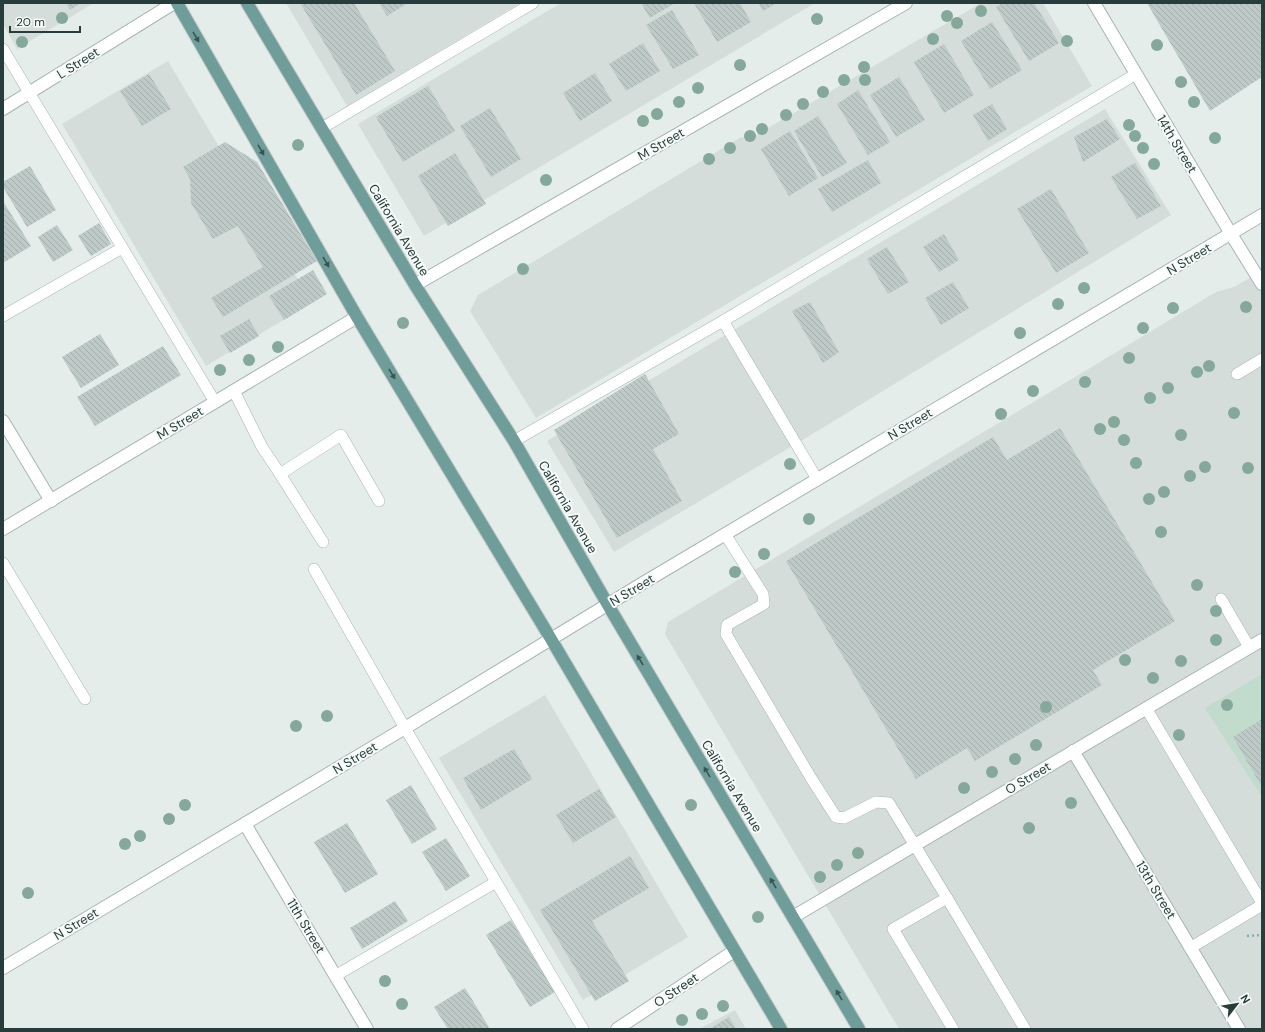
<svg xmlns="http://www.w3.org/2000/svg" width="1265" height="1032" viewBox="0 0 1265 1032" font-family="'DM Sans',sans-serif">
<style>
.built{fill:#d4ddda}
.pitch{fill:#c1dbcd}
.building{fill:url(#building-back-hatch)}
.lines{fill:none;stroke-linecap:round;stroke-linejoin:round}
.service-casing{stroke:#a8b5b3;stroke-width:12}
.minor-casing{stroke:#a8b5b3;stroke-width:14}
.tertiary-casing{stroke:#a8b5b3;stroke-width:14}
.primary-casing{stroke:#c2c9c8;stroke-width:14}
.path{stroke:#8aada9;stroke-width:2.5;stroke-dasharray:2 3;stroke-linecap:butt}
.service{stroke:#fff;stroke-width:11}
.minor{stroke:#fff;stroke-width:12}
.tertiary{stroke:#fff;stroke-width:12}
.primary{stroke:#6f9d9a;stroke-width:12}
.tree{fill:#84a89a}
.oneway{fill:#385553}
.labels{text-anchor:middle;dominant-baseline:central;stroke-width:4;stroke-linejoin:round;paint-order:stroke}
.street-label{font-size:13px;fill:#263d3b;stroke:#f6faf8}
</style>
<defs>
<pattern id="building-back-hatch" width="6" height="6" patternUnits="userSpaceOnUse"><rect width="6" height="6" fill="#becac8"/><path d="M-1 5l2 2M0 0l6 6M5-1l2 2" fill="none" stroke="#a3aead"/></pattern>
</defs>
<rect width="100%" height="100%" fill="#e5edeb"/>
<!-- built -->
<g class="built">
<polygon points="3,3 94,3 17,49 3,24"/>
<polygon points="286,3 520,3 347,106"/>
<polygon points="561,3 815,3 424,236 358,124"/>
<polygon points="981,3 1043,3 1092,86 536,418 470,311 478,295 741,137 749,139"/>
<polygon points="168,61 312,303 206,366 62,124"/>
<polygon points="1105,109 1171,215 824,427 614,552 547,441"/>
<polygon points="1262,271 1262,1029 899,1029 665,634 668,622 1216,292 1234,287"/>
<polygon points="545,695 688,937 583,1000 439,758"/>
<polygon points="735,1010 746,1029 699,1029"/>
</g>
<!-- pitch -->
<polygon class="pitch" points="1262,674 1262,797 1205,708"/>
<!-- building -->
<g class="building">
<polygon points="66,3 81,3 70,10"/>
<polygon points="300,3 354,3 395,71 356,95"/>
<polygon points="379,3 408,3 387,16"/>
<polygon points="641,3 675,3 650,18"/>
<polygon points="694,3 740,3 751,22 717,42"/>
<polygon points="758,3 777,3 763,11"/>
<polygon points="1003,3 1034,3 1059,43 1029,61 996,7"/>
<polygon points="1147,3 1262,3 1262,77 1210,111"/>
<polygon points="672,10 699,55 673,69 646,25"/>
<polygon points="992,22 1022,70 990,89 961,41"/>
<polygon points="643,43 660,71 626,91 609,64"/>
<polygon points="944,44 974,95 944,113 914,62"/>
<polygon points="595,73 612,101 580,121 563,93"/>
<polygon points="149,74 171,109 142,126 120,91"/>
<polygon points="899,77 925,120 896,137 870,95"/>
<polygon points="428,86 455,131 403,162 376,117"/>
<polygon points="858,90 890,142 868,155 837,104"/>
<polygon points="992,104 1007,129 988,141 973,115"/>
<polygon points="490,108 521,159 491,177 460,126"/>
<polygon points="818,116 847,163 822,177 794,131"/>
<polygon points="1107,119 1120,139 1083,162 1074,137"/>
<polygon points="790,131 818,178 789,196 761,149"/>
<polygon points="225,142 257,162 317,261 223,317 211,298 263,267 238,226 213,239 191,203 190,179 183,167"/>
<polygon points="455,153 486,204 448,226 418,176"/>
<polygon points="868,160 881,183 832,212 818,189"/>
<polygon points="1135,163 1161,206 1137,219 1111,177"/>
<polygon points="30,166 56,210 27,227 3,187 3,182"/>
<polygon points="1051,189 1089,253 1056,273 1017,209"/>
<polygon points="3,201 31,246 3,263"/>
<polygon points="99,223 111,244 91,256 78,236"/>
<polygon points="57,225 73,250 53,262 38,237"/>
<polygon points="944,234 959,260 939,272 923,247"/>
<polygon points="887,247 909,282 888,294 867,259"/>
<polygon points="313,270 327,294 284,320 269,296"/>
<polygon points="953,282 969,308 941,325 925,298"/>
<polygon points="810,302 839,352 823,363 792,311"/>
<polygon points="249,319 259,336 230,353 220,336"/>
<polygon points="100,334 119,365 81,388 62,357"/>
<polygon points="163,346 181,375 95,426 77,397"/>
<polygon points="645,374 679,434 653,449 682,501 617,538 554,430"/>
<polygon points="1060,428 1175,621 1093,670 1102,685 975,761 967,748 916,779 786,561 993,437 1007,460"/>
<polygon points="1262,719 1262,787 1233,737"/>
<polygon points="514,749 532,779 481,810 463,778"/>
<polygon points="411,785 437,829 412,844 386,800"/>
<polygon points="599,789 616,817 573,843 556,815"/>
<polygon points="347,823 378,874 345,893 314,842"/>
<polygon points="446,838 470,876 446,891 422,852"/>
<polygon points="630,856 649,888 592,921 629,981 595,1001 540,910"/>
<polygon points="395,901 408,921 362,949 350,928"/>
<polygon points="511,920 555,992 530,1007 486,935"/>
<polygon points="465,988 490,1029 448,1029 434,1007"/>
<polygon points="729,1017 736,1029 709,1029"/>
</g>
<g class="lines">
<defs>
<g id="service">
<polyline points="3,49 215,402"/>
<polyline points="322,128 533,3"/>
<polyline points="3,316 122,248"/>
<polyline points="723,321 817,479"/>
<polyline points="1237,374 1262,359"/>
<polyline points="234,391 262,447 280,474 341,435 379,501"/>
<polyline points="514,441 723,321 1136,74"/>
<polyline points="280,474 323,542"/>
<polyline points="725,534 763,594 764,604 727,625 726,634 811,778 836,817 844,818 876,802 889,803 947,898 1025,1029"/>
<polyline points="3,563 85,699"/>
<polyline points="314,569 405,728 583,1029"/>
<polyline points="1221,599 1249,647"/>
<polyline points="1146,708 1262,903"/>
<polyline points="947,898 893,929 953,1029"/>
<polyline points="1190,948 1262,905"/>
<polyline points="335,976 496,882"/>
</g>
<g id="minor">
<polyline points="1094,3 1231,234 1262,284"/>
<polyline points="415,285 906,3"/>
<polyline points="3,421 51,501"/>
<polyline points="3,529 357,317"/>
<polyline points="1073,751 1239,1029"/>
<polyline points="245,824 367,1029"/>
<polyline points="793,917 1262,640"/>
<polyline points="3,968 405,728 643,583 1262,215"/>
<polyline points="617,1029 734,951"/>
</g>
<polyline id="tertiary" points="3,109 174,3"/>
<g id="primary">
<polyline points="177,3 357,317 551,639 781,1029"/>
<polyline points="247,3 415,285 514,441 608,605 859,1029"/>
</g>
</defs>
<!-- service casing -->
<use href="#service" class="service-casing"/>
<!-- minor casing -->
<use href="#minor" class="minor-casing"/>
<!-- tertiary casing -->
<use href="#tertiary" class="tertiary-casing"/>
<!-- primary casing -->
<use href="#primary" class="primary-casing"/>
<!-- path -->
<polyline class="path" points="1247,936 1262,935"/>
<!-- service -->
<use href="#service" class="service"/>
<!-- minor -->
<use href="#minor" class="minor"/>
<!-- tertiary -->
<use href="#tertiary" class="tertiary"/>
<!-- primary -->
<use href="#primary" class="primary"/>
</g>
<!-- trees -->
<g class="tree">
<circle cx="981" cy="11" r="6"/>
<circle cx="947" cy="16" r="6"/>
<circle cx="62" cy="18" r="6"/>
<circle cx="817" cy="19" r="6"/>
<circle cx="957" cy="23" r="6"/>
<circle cx="933" cy="39" r="6"/>
<circle cx="1067" cy="41" r="6"/>
<circle cx="22" cy="42" r="6"/>
<circle cx="1157" cy="45" r="6"/>
<circle cx="740" cy="65" r="6"/>
<circle cx="864" cy="67" r="6"/>
<circle cx="844" cy="80" r="6"/>
<circle cx="865" cy="80" r="6"/>
<circle cx="1181" cy="82" r="6"/>
<circle cx="698" cy="88" r="6"/>
<circle cx="823" cy="92" r="6"/>
<circle cx="679" cy="102" r="6"/>
<circle cx="1194" cy="102" r="6"/>
<circle cx="803" cy="104" r="6"/>
<circle cx="657" cy="114" r="6"/>
<circle cx="786" cy="115" r="6"/>
<circle cx="643" cy="121" r="6"/>
<circle cx="1129" cy="125" r="6"/>
<circle cx="762" cy="129" r="6"/>
<circle cx="750" cy="136" r="6"/>
<circle cx="1135" cy="136" r="6"/>
<circle cx="1215" cy="138" r="6"/>
<circle cx="298" cy="145" r="6"/>
<circle cx="730" cy="148" r="6"/>
<circle cx="1143" cy="148" r="6"/>
<circle cx="709" cy="159" r="6"/>
<circle cx="1154" cy="164" r="6"/>
<circle cx="546" cy="180" r="6"/>
<circle cx="523" cy="269" r="6"/>
<circle cx="1084" cy="288" r="6"/>
<circle cx="1058" cy="304" r="6"/>
<circle cx="1246" cy="307" r="6"/>
<circle cx="1173" cy="308" r="6"/>
<circle cx="403" cy="323" r="6"/>
<circle cx="1143" cy="328" r="6"/>
<circle cx="1020" cy="333" r="6"/>
<circle cx="278" cy="347" r="6"/>
<circle cx="1129" cy="358" r="6"/>
<circle cx="249" cy="360" r="6"/>
<circle cx="1209" cy="366" r="6"/>
<circle cx="220" cy="370" r="6"/>
<circle cx="1197" cy="372" r="6"/>
<circle cx="1085" cy="382" r="6"/>
<circle cx="1168" cy="388" r="6"/>
<circle cx="1033" cy="391" r="6"/>
<circle cx="1150" cy="398" r="6"/>
<circle cx="1234" cy="413" r="6"/>
<circle cx="1001" cy="414" r="6"/>
<circle cx="1114" cy="422" r="6"/>
<circle cx="1100" cy="429" r="6"/>
<circle cx="1181" cy="435" r="6"/>
<circle cx="1124" cy="440" r="6"/>
<circle cx="1136" cy="463" r="6"/>
<circle cx="790" cy="464" r="6"/>
<circle cx="1205" cy="467" r="6"/>
<circle cx="1248" cy="468" r="6"/>
<circle cx="1190" cy="476" r="6"/>
<circle cx="1164" cy="492" r="6"/>
<circle cx="1149" cy="499" r="6"/>
<circle cx="809" cy="519" r="6"/>
<circle cx="1161" cy="532" r="6"/>
<circle cx="764" cy="554" r="6"/>
<circle cx="735" cy="572" r="6"/>
<circle cx="1197" cy="585" r="6"/>
<circle cx="1216" cy="611" r="6"/>
<circle cx="1216" cy="640" r="6"/>
<circle cx="1125" cy="660" r="6"/>
<circle cx="1181" cy="661" r="6"/>
<circle cx="1153" cy="678" r="6"/>
<circle cx="1227" cy="705" r="6"/>
<circle cx="1046" cy="707" r="6"/>
<circle cx="327" cy="716" r="6"/>
<circle cx="296" cy="726" r="6"/>
<circle cx="1179" cy="735" r="6"/>
<circle cx="1036" cy="745" r="6"/>
<circle cx="1015" cy="759" r="6"/>
<circle cx="992" cy="772" r="6"/>
<circle cx="964" cy="788" r="6"/>
<circle cx="1071" cy="803" r="6"/>
<circle cx="185" cy="805" r="6"/>
<circle cx="691" cy="805" r="6"/>
<circle cx="169" cy="819" r="6"/>
<circle cx="1029" cy="828" r="6"/>
<circle cx="140" cy="836" r="6"/>
<circle cx="125" cy="844" r="6"/>
<circle cx="858" cy="853" r="6"/>
<circle cx="837" cy="865" r="6"/>
<circle cx="820" cy="877" r="6"/>
<circle cx="28" cy="893" r="6"/>
<circle cx="758" cy="917" r="6"/>
<circle cx="385" cy="981" r="6"/>
<circle cx="402" cy="1004" r="6"/>
<circle cx="723" cy="1006" r="6"/>
<circle cx="702" cy="1014" r="6"/>
<circle cx="682" cy="1020" r="6"/>
</g>
<!-- one-way arrows -->
<defs><path id="oneway-solid" d="M-6-.8H1V-3.2L6.5 0L1 3.2V.8H-6Z"/></defs>
<g class="oneway">
<use href="#oneway-solid" transform="translate(196 37) rotate(60)"/>
<use href="#oneway-solid" transform="translate(261 150) rotate(60)"/>
<use href="#oneway-solid" transform="translate(326 262) rotate(60)"/>
<use href="#oneway-solid" transform="translate(392 374) rotate(59)"/>
<use href="#oneway-solid" transform="translate(640 660) rotate(-121)"/>
<use href="#oneway-solid" transform="translate(707 772) rotate(-121)"/>
<use href="#oneway-solid" transform="translate(773 883) rotate(-121)"/>
<use href="#oneway-solid" transform="translate(839 995) rotate(-120)"/>
</g>
<g class="labels">
<!-- street labels -->
<g class="street-label">
<text transform="translate(78 63) rotate(-32)">L Street</text>
<text transform="translate(661 144) rotate(-30)">M Street</text>
<text transform="translate(1177 144) rotate(59)">14th Street</text>
<text transform="translate(399 230) rotate(59)">California Avenue</text>
<text transform="translate(1189 259) rotate(-31)">N Street</text>
<text transform="translate(180 423) rotate(-31)">M Street</text>
<text transform="translate(910 424) rotate(-31)">N Street</text>
<text transform="translate(568 507) rotate(60)">California Avenue</text>
<text transform="translate(632 590) rotate(-31)">N Street</text>
<text transform="translate(355 758) rotate(-31)">N Street</text>
<text transform="translate(1028 778) rotate(-31)">O Street</text>
<text transform="translate(732 786) rotate(59)">California Avenue</text>
<text transform="translate(1156 890) rotate(59)">13th Street</text>
<text transform="translate(76 924) rotate(-31)">N Street</text>
<text transform="translate(306 926) rotate(59)">11th Street</text>
<text transform="translate(676 990) rotate(-34)">O Street</text>
</g>
</g>
<!-- border -->
<rect width="1265" height="1032" fill="none" stroke="#263d3b" stroke-width="8"/>
<!-- north arrow -->
<g transform="translate(1237 1004) rotate(59)" stroke="#f6faf8" stroke-width="3" paint-order="stroke">
<path d="M0-3L7 15L0 10L-7 15Z" fill="#263d3b"/>
<text y="-6" font-size="11" font-weight="bold" text-anchor="middle" fill="#263d3b">N</text>
</g>
<!-- scale -->
<path d="M10 26v6h70v-6" fill="none" stroke="#263d3b" stroke-width="2"/>
<text x="16" y="26" font-size="12" fill="#263d3b" stroke="#f6faf8" stroke-width="3" paint-order="stroke">20 m</text>
</svg>
